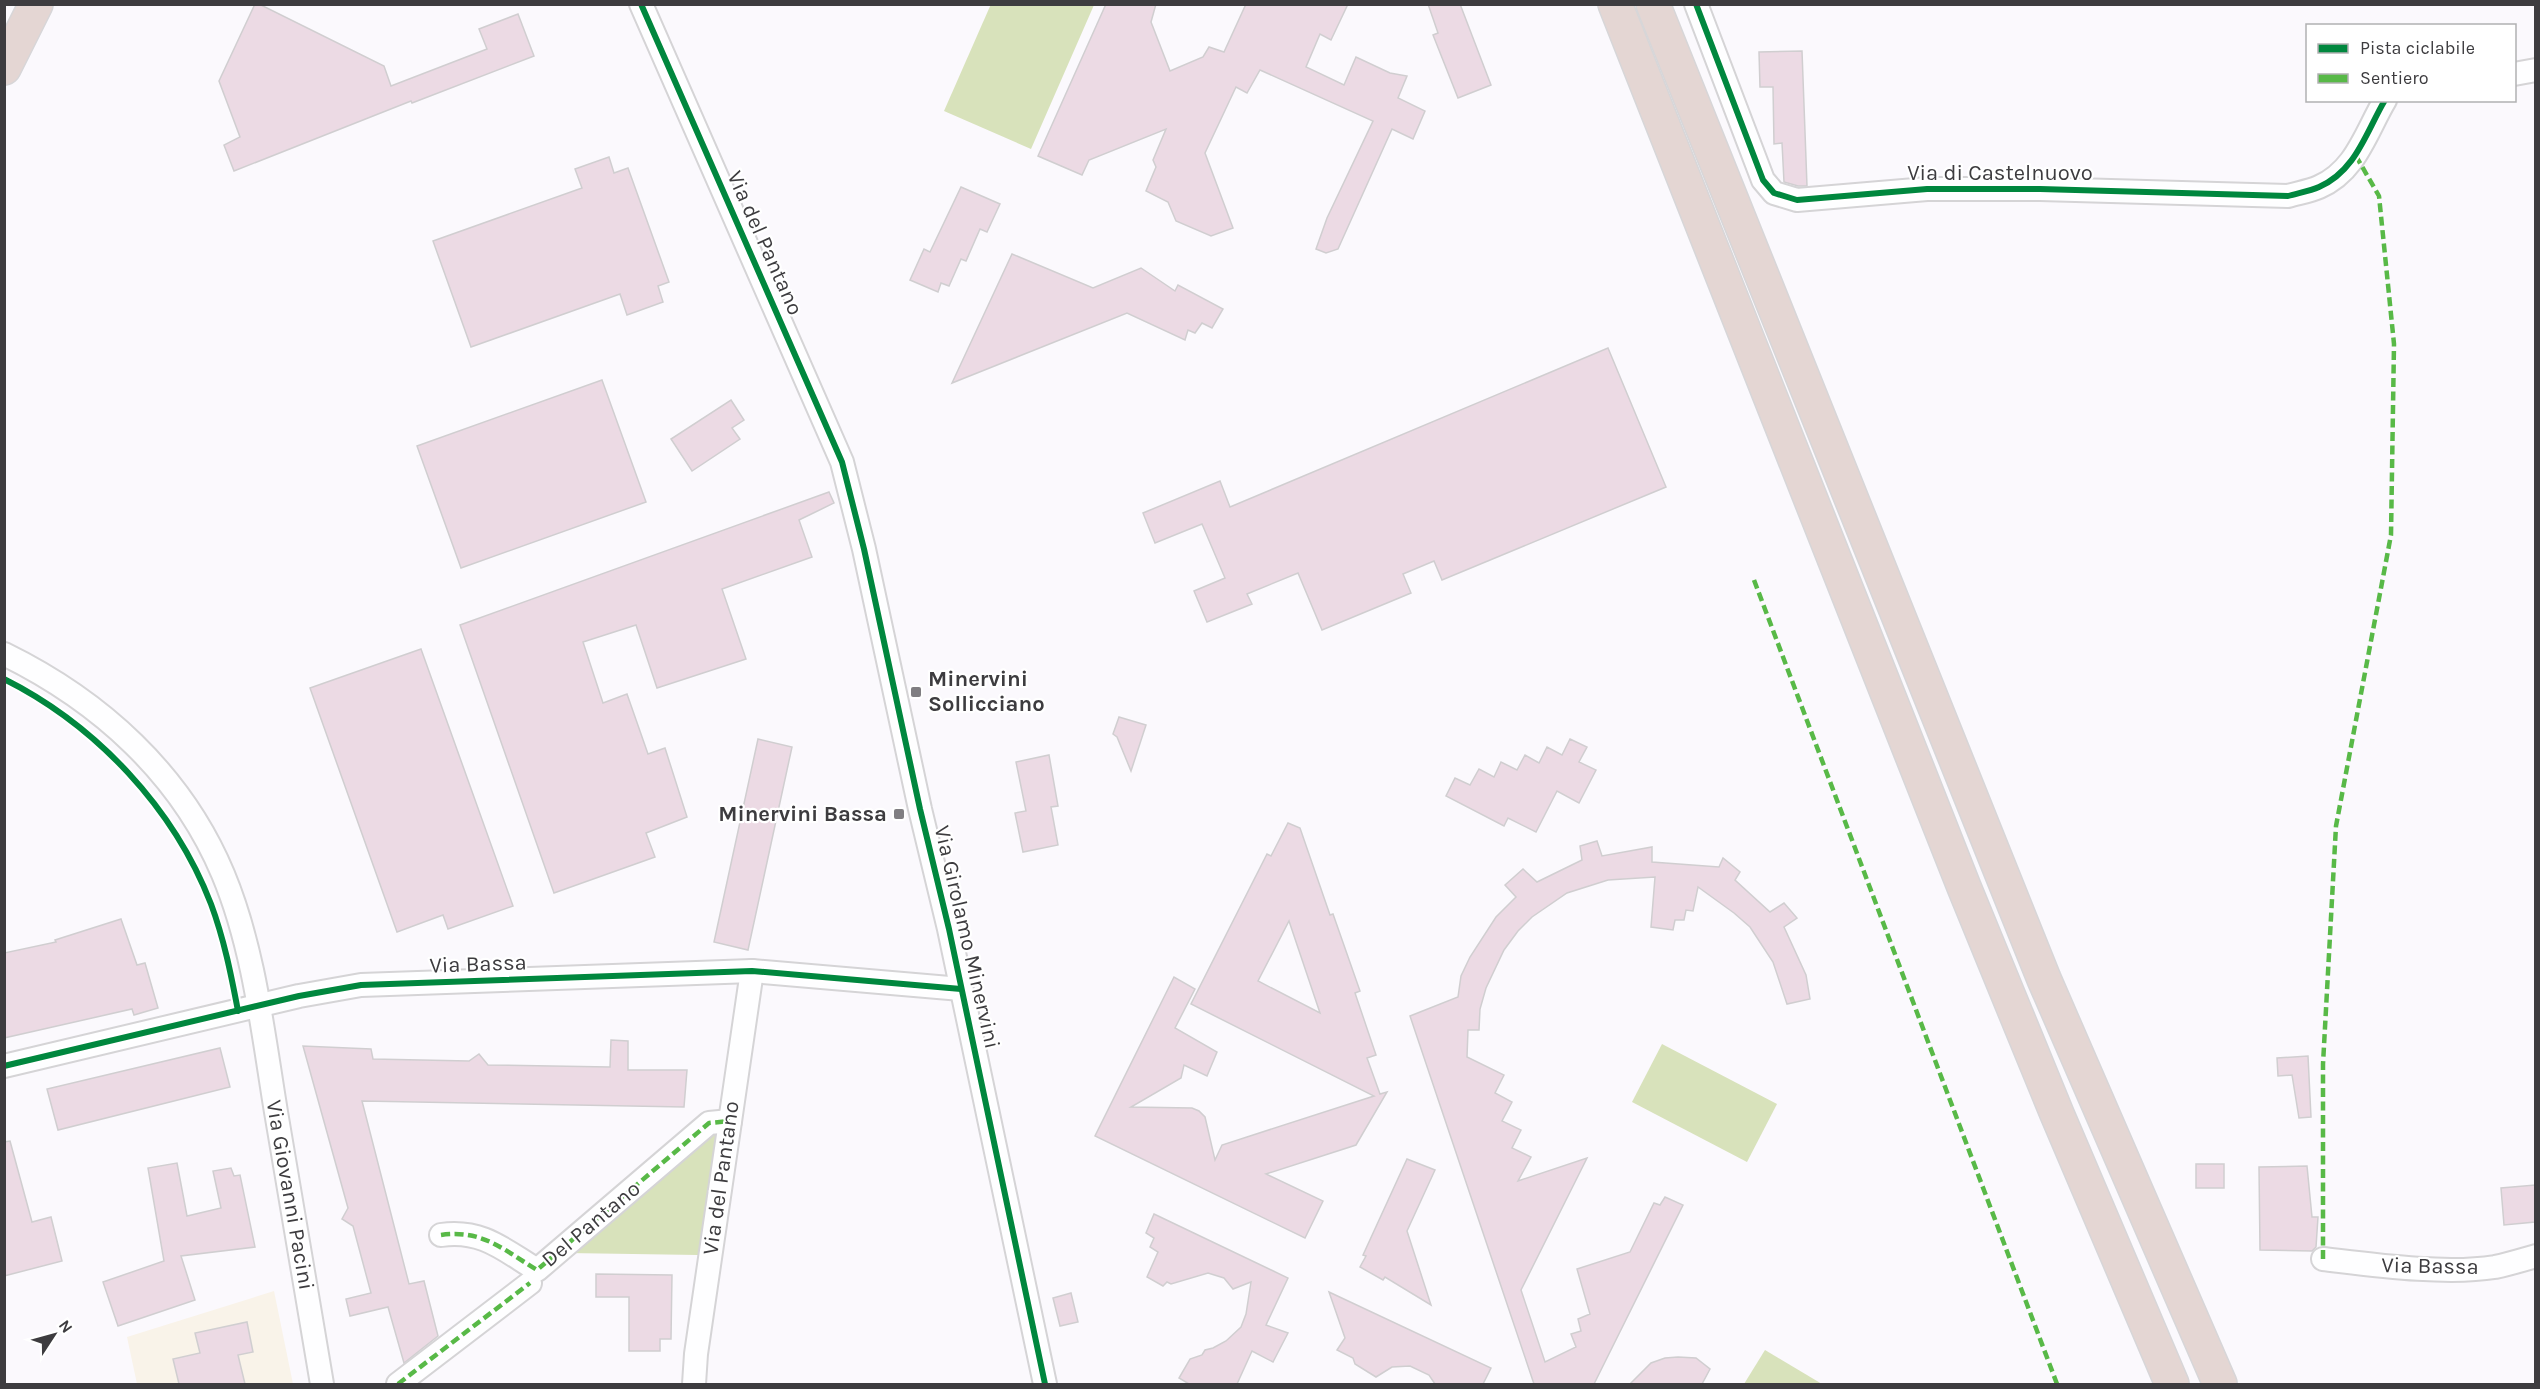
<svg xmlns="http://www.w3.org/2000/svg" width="2540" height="1389" viewBox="0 0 2540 1389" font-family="Karla,sans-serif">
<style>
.education{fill:#f9f3e9}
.green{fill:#d8e2bb}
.building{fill:#ecdae4;stroke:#d0ced0;stroke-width:1.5;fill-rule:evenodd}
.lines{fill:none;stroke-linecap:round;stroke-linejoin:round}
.street-casing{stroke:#d5d4d6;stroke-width:26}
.highway-casing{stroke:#d7d6d8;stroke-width:36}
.street{stroke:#fefeff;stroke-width:22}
.highway{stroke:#e4d6d3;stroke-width:33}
.quiet{stroke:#58b947;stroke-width:4.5;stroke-dasharray:9 4.5;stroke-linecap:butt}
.cycleway-casing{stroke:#fff;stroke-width:10}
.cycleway{stroke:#00873e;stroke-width:6}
.poi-dot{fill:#807e82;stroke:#fff;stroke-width:2}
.labels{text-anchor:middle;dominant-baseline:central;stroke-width:4.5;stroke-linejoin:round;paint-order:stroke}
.street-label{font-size:22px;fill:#3d3c3f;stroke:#fff}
.poi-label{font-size:22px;font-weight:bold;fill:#3d3c3f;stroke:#fff;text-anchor:start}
</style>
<rect width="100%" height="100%" fill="#fbf9fd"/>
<!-- education -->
<polygon class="education" points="274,1291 293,1384 137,1384 127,1337"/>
<!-- green -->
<g class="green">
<polygon points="991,4 1094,5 1031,149 944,111"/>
<polygon points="1662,1044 1777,1104 1747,1162 1632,1102"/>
<polygon points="713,1130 720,1134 706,1250 698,1255 567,1253"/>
<polygon points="1765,1350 1822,1384 1744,1384"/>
</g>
<!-- building -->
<g class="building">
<polygon points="255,4 259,4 384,66 391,86 487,49 479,29 518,14 534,56 412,103 411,101 234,171 224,145 240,137 219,81"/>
<polygon points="1106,4 1156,4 1151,22 1170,71 1203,57 1209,47 1224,52 1246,4 1348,4 1331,40 1320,34 1306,67 1344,85 1356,57 1390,73 1407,76 1398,98 1425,111 1413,139 1392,129 1338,249 1326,253 1316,249 1327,218 1373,121 1260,70 1247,93 1236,87 1205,153 1233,228 1211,236 1176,221 1168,202 1146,191 1156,167 1153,160 1166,129 1089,160 1082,175 1038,156"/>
<polygon points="1428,4 1460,4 1491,85 1458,98 1433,35 1438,33"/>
<polygon points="1802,51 1807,186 1798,186 1784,182 1782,143 1774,144 1773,87 1760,87 1759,52"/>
<polygon points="609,157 614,173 628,168 669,282 658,286 663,302 627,315 620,294 471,347 433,241 582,188 575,169"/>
<polygon points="961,187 1000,204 987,232 980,229 966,261 961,259 949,286 941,283 938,292 910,280 924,249 930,252"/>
<polygon points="1012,254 1093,288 1141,268 1175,291 1178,285 1223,309 1212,328 1202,323 1195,333 1188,330 1185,340 1127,313 952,383"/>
<polygon points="1608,348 1666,487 1442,580 1434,561 1403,574 1411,593 1322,630 1298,573 1247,594 1252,604 1207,622 1194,591 1225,578 1202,524 1155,543 1143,513 1220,481 1230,507"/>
<polygon points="602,380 646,502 461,568 417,446"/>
<polygon points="731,400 744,420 732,428 740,439 692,471 671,439"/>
<polygon points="829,492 834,503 799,520 812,557 722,589 746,659 657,688 636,625 583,642 603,703 627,694 648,754 665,748 687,817 646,833 655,857 554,893 460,625"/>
<polygon points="421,649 513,906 448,929 443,915 397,932 310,688"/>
<polygon points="1119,717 1146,725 1131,771 1117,737 1113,734"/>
<polygon points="758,739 792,747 748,950 714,942"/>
<polygon points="1570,739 1587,747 1579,762 1596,770 1579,803 1557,791 1536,832 1508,818 1504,826 1446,796 1455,778 1470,785 1479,769 1494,777 1501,762 1517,770 1525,755 1539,763 1547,747 1562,755"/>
<polygon points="1049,755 1058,806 1051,807 1058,845 1023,852 1015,813 1026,811 1016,762"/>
<path d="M1288 823 1300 828 1330 915 1333 914 1360 991 1355 993 1376 1055 1367 1058 1380 1094 1387 1092 1356 1145 1266 1174 1323 1201 1305 1238 1095 1136 1174 977 1195 989 1175 1028 1217 1052 1207 1076 1184 1065 1181 1078 1131 1107 1192 1108 1199 1111 1205 1117 1215 1160 1222 1145 1374 1096 1191 1004 1267 854 1271 856ZM1289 921 1320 1013 1258 981Z"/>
<polygon points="1597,841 1602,856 1652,847 1652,862 1719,867 1723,858 1740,872 1735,880 1770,912 1784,903 1797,918 1784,927 1806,975 1810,999 1787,1004 1773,962 1750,927 1734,913 1698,887 1693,911 1686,910 1684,920 1675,920 1673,930 1651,927 1655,877 1608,880 1567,893 1532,917 1518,931 1504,950 1486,988 1480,1009 1479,1030 1468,1030 1467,1057 1504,1075 1495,1093 1512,1102 1502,1121 1521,1130 1512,1148 1531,1157 1518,1181 1587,1158 1521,1290 1545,1362 1576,1347 1571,1334 1581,1331 1578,1319 1590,1314 1577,1269 1630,1252 1654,1203 1660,1205 1665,1197 1683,1205 1594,1384 1534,1384 1410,1016 1458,997 1461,976 1470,957 1496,917 1516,897 1505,885 1523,869 1537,882 1582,860 1580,846"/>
<polygon points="121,919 137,965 145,963 158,1008 134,1015 132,1009 4,1038 4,953 56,942 55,940"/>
<polygon points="611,1040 628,1041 628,1070 687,1070 684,1107 362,1101 409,1284 424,1281 438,1336 404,1363 388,1307 350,1316 346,1299 371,1293 353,1226 342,1219 348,1208 303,1046 371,1049 373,1059 469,1061 479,1054 488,1065 610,1067"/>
<polygon points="220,1048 230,1087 58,1130 47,1089"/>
<polygon points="2308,1056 2311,1117 2299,1118 2292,1075 2278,1076 2277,1058"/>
<polygon points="10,1141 32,1222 51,1217 62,1261 4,1276 4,1142"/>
<polygon points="1407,1159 1435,1170 1407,1231 1431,1305 1385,1277 1383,1280 1360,1267 1366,1256 1363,1255"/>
<polygon points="177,1163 187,1216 221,1208 213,1171 231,1168 234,1176 240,1175 255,1247 181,1256 195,1300 118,1326 103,1282 164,1261 148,1168"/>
<rect x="2196" y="1164" width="28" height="24"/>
<polygon points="2307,1166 2312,1217 2318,1217 2316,1247 2312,1251 2260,1250 2259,1167"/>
<polygon points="2535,1185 2535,1222 2504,1225 2501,1188"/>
<polygon points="1154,1214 1288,1278 1266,1325 1288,1333 1273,1362 1252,1351 1237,1384 1189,1384 1179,1378 1190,1359 1202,1355 1205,1350 1213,1348 1226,1341 1241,1327 1246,1314 1251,1282 1233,1289 1224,1278 1208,1273 1171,1284 1167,1282 1163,1286 1147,1277 1158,1252 1150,1247 1154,1238 1146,1233"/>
<polygon points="596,1274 672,1275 671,1339 660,1339 660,1351 629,1351 629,1297 596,1297"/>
<polygon points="1329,1292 1491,1368 1483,1384 1435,1384 1429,1375 1410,1366 1392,1367 1376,1377 1355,1364 1353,1358 1337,1350 1345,1338"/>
<polygon points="1071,1293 1078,1322 1060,1326 1053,1298"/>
<polygon points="247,1322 253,1352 238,1355 245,1384 179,1384 173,1359 200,1353 195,1333"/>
<polygon points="1678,1357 1696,1358 1710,1369 1702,1384 1630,1384 1651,1363 1665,1358"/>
</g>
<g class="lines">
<defs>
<g id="street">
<polyline points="641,4 842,462 864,549 920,809 949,929 1045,1384"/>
<path d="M1696 4 1763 180 1774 193 1797 200 1927 189H2040L2288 196C2298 193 2310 191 2319 187 2356 171 2366 132 2385 100"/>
<polyline points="2514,74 2536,70"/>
<path d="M4 654C100 701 181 774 223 874 254 948 263 1033 276 1112 292 1203 307 1294 322 1384"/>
<polyline points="4,1066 299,996 361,985 752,971 961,989"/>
<path d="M441 1235C482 1229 504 1250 537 1270L709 1123 730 1121"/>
<path d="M2323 1259C2374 1265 2445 1275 2495 1267 2509 1264 2522 1260 2536 1256"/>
<polyline points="398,1384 530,1283"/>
<polyline points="694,1384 696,1354 752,971"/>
</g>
<g id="highway">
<polyline points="1615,4 1964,887 2057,1114 2172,1384"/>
<polyline points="1653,4 2044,979 2220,1384"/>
<polyline points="4,68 36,4"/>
</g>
</defs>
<!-- street casing -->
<use href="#street" class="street-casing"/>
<!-- highway casing -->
<use href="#highway" class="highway-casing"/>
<!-- street -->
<use href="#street" class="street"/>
<!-- highway -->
<use href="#highway" class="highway"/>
<!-- quiet -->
<g class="quiet">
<polyline points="1754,580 2057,1384"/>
<path d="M441 1235C482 1229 504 1250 537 1270L709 1123 730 1121"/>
<polyline points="2323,1259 2323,1064 2336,826 2391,535 2394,344 2379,196 2356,156"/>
<polyline points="398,1384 530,1283"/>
</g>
<defs>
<g id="cycleway">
<polyline points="641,4 842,462 864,549 920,809 949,929 1045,1384"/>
<path d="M1696 4 1763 180 1774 193 1797 200 1927 189H2040L2288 196C2298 193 2310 191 2319 187 2356 171 2366 132 2385 100"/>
<path d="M4 679C96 725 174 808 211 904 224 939 231 974 238 1011"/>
<polyline points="4,1066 299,996 361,985 752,971 961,989"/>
</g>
</defs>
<!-- cycleway casing -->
<use href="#cycleway" class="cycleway-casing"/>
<!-- cycleway -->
<use href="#cycleway" class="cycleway"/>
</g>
<!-- markers -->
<g class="poi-dot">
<rect x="910" y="686" width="12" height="12" rx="3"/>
<rect x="893" y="808" width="12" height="12" rx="3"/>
</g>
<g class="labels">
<!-- street labels -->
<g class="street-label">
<text x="2000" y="173">Via di Castelnuovo</text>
<text transform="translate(765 243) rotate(66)">Via del Pantano</text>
<text transform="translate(967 937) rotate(77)">Via Girolamo Minervini</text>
<text transform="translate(478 964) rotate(-2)">Via Bassa</text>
<text transform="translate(721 1178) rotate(-82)">Via del Pantano</text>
<text transform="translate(290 1195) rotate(80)">Via Giovanni Pacini</text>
<text transform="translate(591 1224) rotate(-40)">Del Pantano</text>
<text transform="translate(2430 1266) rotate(1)">Via Bassa</text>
</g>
<!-- poi labels -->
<g class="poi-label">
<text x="928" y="679">Minervini<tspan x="928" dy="25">Sollicciano</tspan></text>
<text x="887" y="814" text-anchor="end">Minervini Bassa</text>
</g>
</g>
<!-- border -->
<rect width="2540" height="1389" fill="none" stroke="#3d3c3f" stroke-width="12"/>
<!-- legend -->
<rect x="2306" y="24" width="210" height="78" fill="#ffffff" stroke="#b1b1b2" stroke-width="1.5"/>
<rect x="2318" y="44" width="30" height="9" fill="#00873e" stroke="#b1b1b2" stroke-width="1.5"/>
<text x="2360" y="54" font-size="18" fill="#3d3c3f">Pista ciclabile</text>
<rect x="2318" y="74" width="30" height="9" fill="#58b947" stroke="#b1b1b2" stroke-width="1.5"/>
<text x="2360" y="84" font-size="18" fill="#3d3c3f">Sentiero</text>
<!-- north arrow -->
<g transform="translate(54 1335) rotate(54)" stroke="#ffffff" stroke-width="4.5" paint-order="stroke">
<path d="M0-4.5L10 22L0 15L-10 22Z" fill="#3d3c3f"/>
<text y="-9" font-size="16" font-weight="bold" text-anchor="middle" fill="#3d3c3f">N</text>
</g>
</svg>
